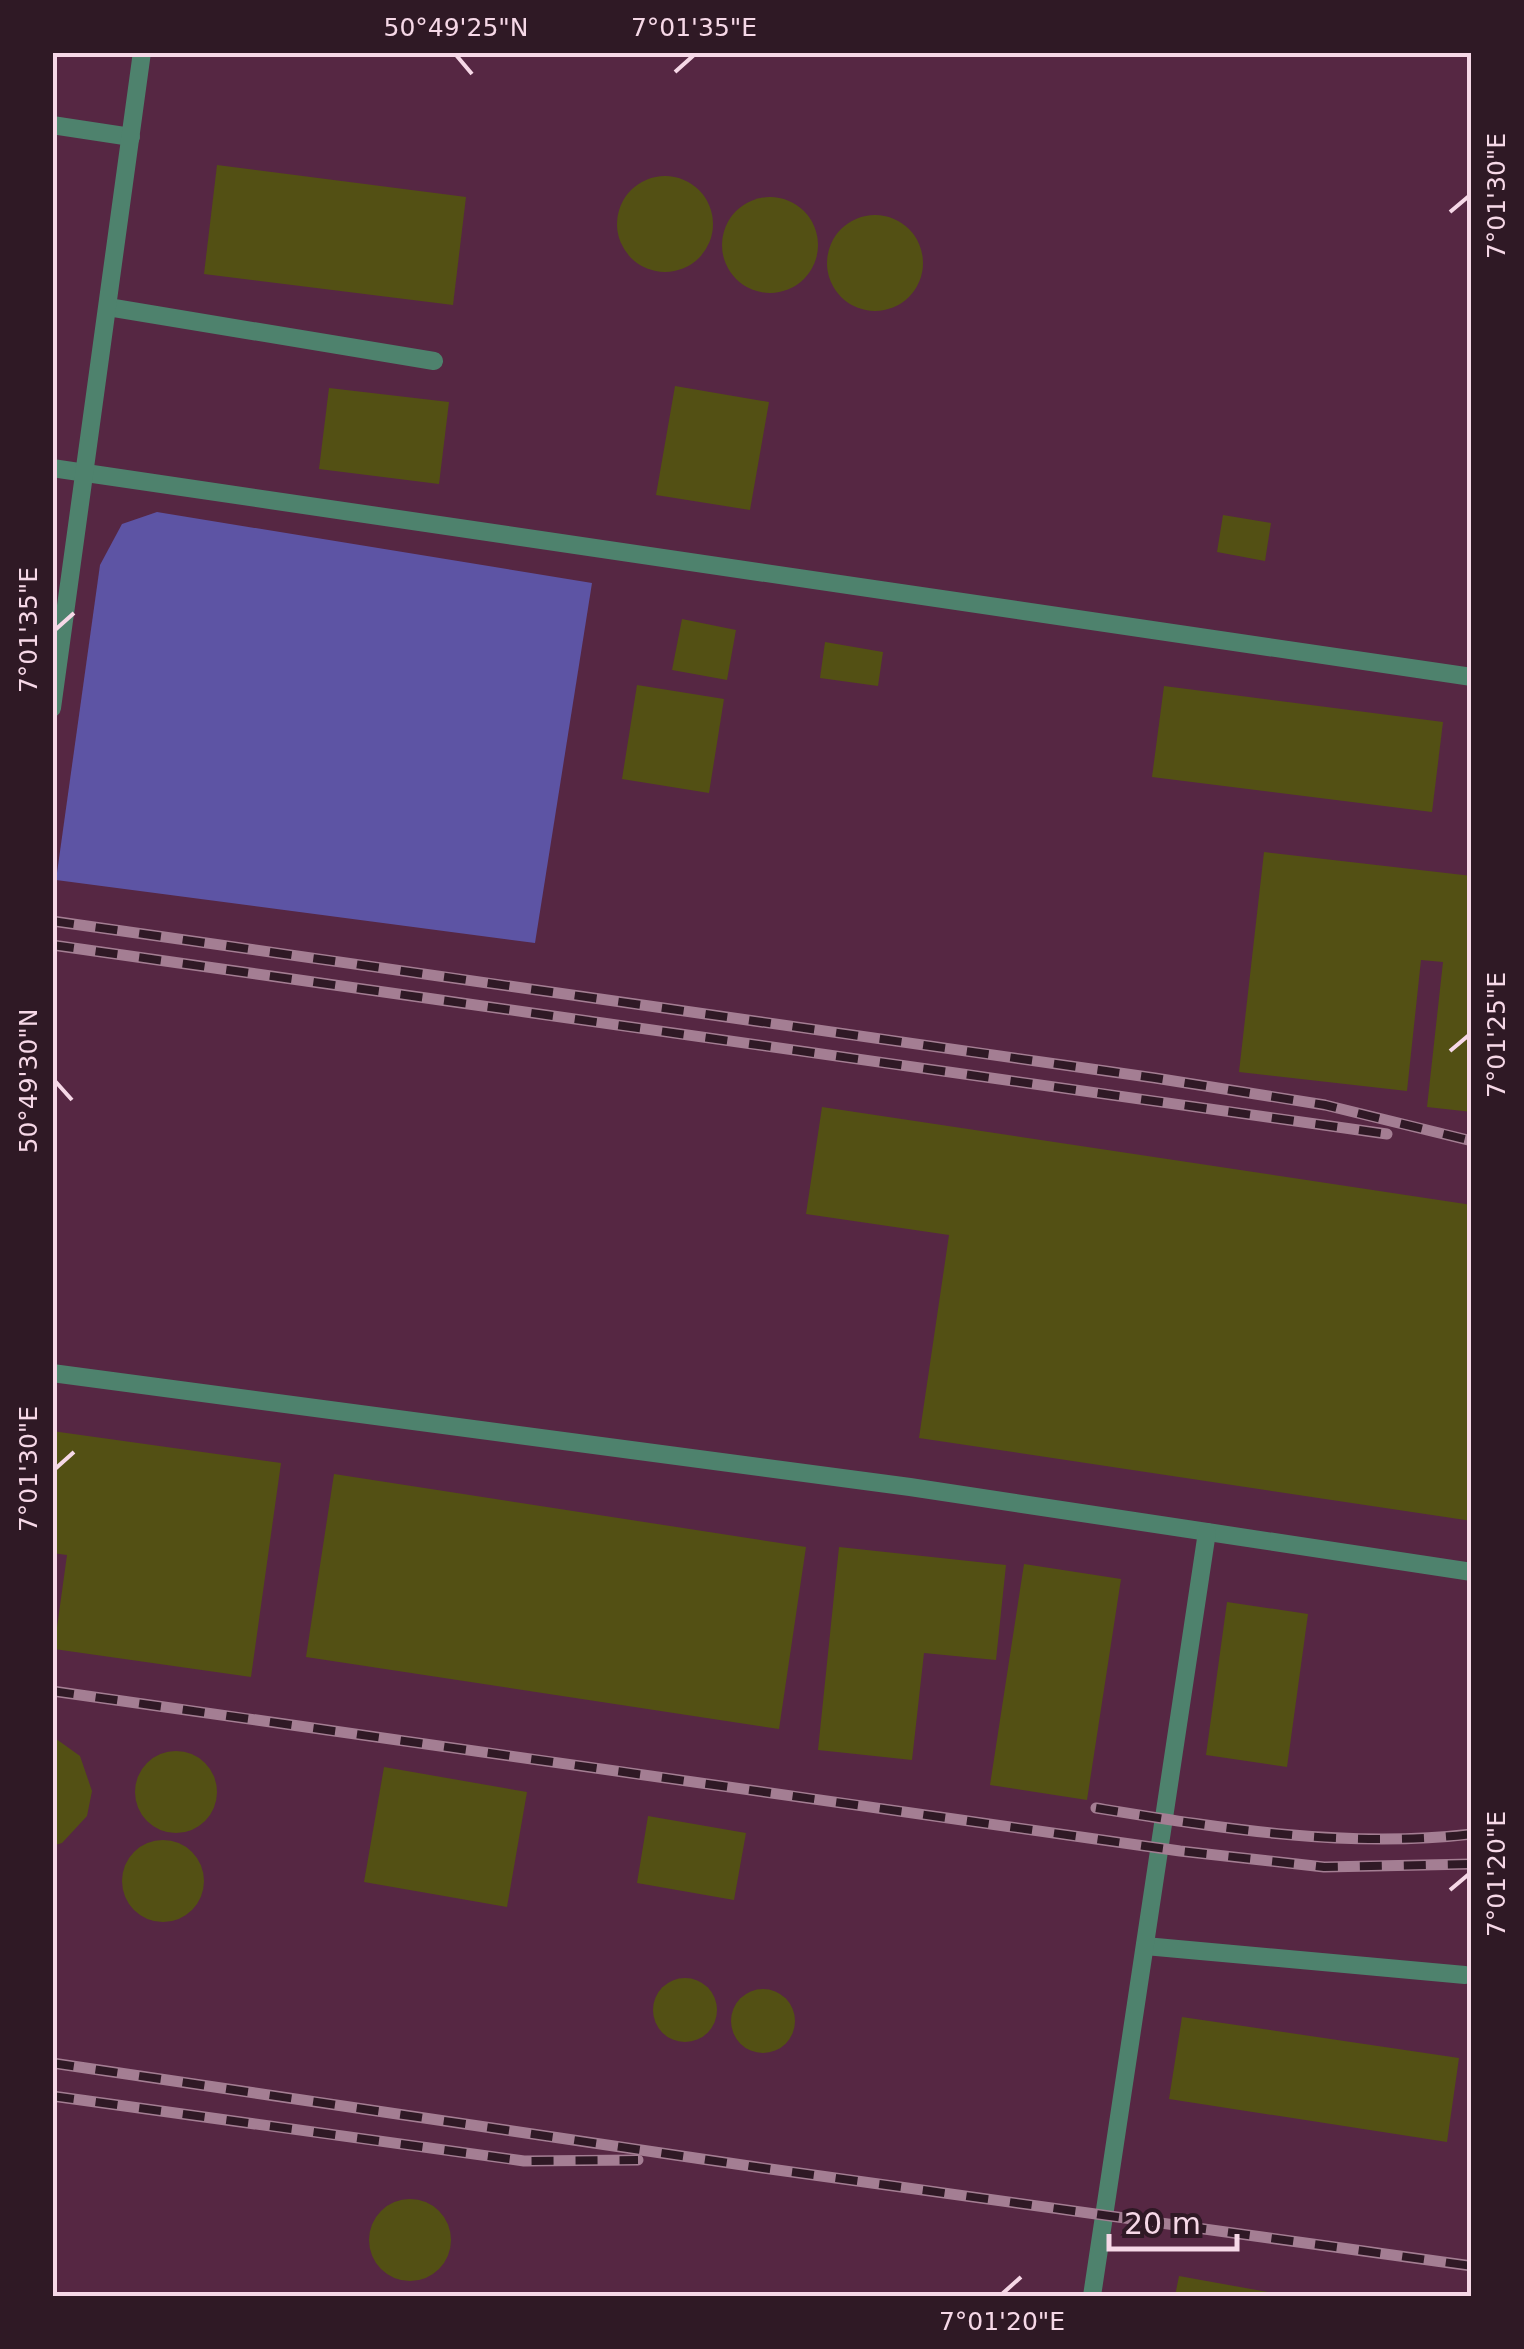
<svg xmlns="http://www.w3.org/2000/svg" width="1524" height="2349" viewBox="0 0 1524 2349" font-family="'DejaVu Sans',sans-serif">
<style>
.green{fill:#5d54a4}
.building{fill:#535014}
.lines{fill:none;stroke-linecap:round;stroke-linejoin:round}
.lane{stroke:#4e826d;stroke-width:18}
.rail-casing{stroke:#a47e93;stroke-width:11}
.rail{stroke:#2f1925;stroke-width:8;stroke-dasharray:22;stroke-linecap:butt}
.ticks{fill:none;stroke:#f6d8e7;stroke-width:4}
.neatline{fill:none;stroke:#f6d8e7;stroke-width:4}
.ticks-label{font-size:25px;text-anchor:middle;fill:#f6d8e7}
</style>
<rect width="100%" height="100%" fill="#562743"/>
<!-- green -->
<polygon class="green" points="157,512 592,583 535,943 56,880 100,565 122,524"/>
<!-- building -->
<g class="building">
<polygon points="217,165 466,197 453,305 204,274"/>
<circle cx="665" cy="224" r="48"/>
<circle cx="770" cy="245" r="48"/>
<circle cx="875" cy="263" r="48"/>
<polygon points="675,386 769,402 750,510 656,495"/>
<polygon points="329,388 449,402 439,484 319,469"/>
<polygon points="1223,515 1271,523 1265,561 1217,552"/>
<polygon points="682,619 736,630 727,680 672,670"/>
<polygon points="825,642 883,652 878,686 820,678"/>
<polygon points="637,685 724,699 709,793 622,779"/>
<polygon points="1164,686 1443,722 1432,812 1152,777"/>
<polygon points="1264,852 1472,876 1472,1112 1427,1107 1443,962 1421,960 1407,1091 1239,1072"/>
<polygon points="822,1107 1472,1205 1472,1521 919,1438 949,1235 806,1214"/>
<polygon points="52,1431 281,1463 251,1677 54,1649 67,1555 52,1553"/>
<polygon points="334,1474 806,1547 779,1729 306,1657"/>
<polygon points="839,1547 1006,1565 996,1660 924,1653 912,1760 818,1750"/>
<polygon points="1024,1564 1121,1579 1087,1800 990,1785"/>
<polygon points="1227,1602 1308,1614 1287,1767 1206,1755"/>
<polygon points="52,1736 80,1756 92,1791 87,1816 62,1843 52,1846"/>
<circle cx="176" cy="1792" r="41"/>
<polygon points="384,1767 527,1792 507,1907 364,1882"/>
<polygon points="648,1816 746,1833 734,1900 637,1883"/>
<circle cx="163" cy="1881" r="41"/>
<circle cx="685" cy="2010" r="32"/>
<circle cx="763" cy="2021" r="32"/>
<polygon points="1182,2017 1459,2058 1447,2142 1169,2099"/>
<circle cx="410" cy="2240" r="41"/>
<polygon points="1179,2276 1284,2295 1284,2296 1175,2296"/>
</g>
<g class="lines">
<!-- lane -->
<g class="lane">
<polyline points="52,125 131,137"/>
<polyline points="108,307 434,361"/>
<polyline points="52,468 1472,677"/>
<polyline points="52,708 142,52"/>
<polyline points="52,1373 910,1487 1472,1572"/>
<polyline points="1145,1946 1465,1975"/>
<polyline points="1092,2296 1207,1532"/>
</g>
<defs>
<g id="rail">
<polyline points="52,921 1155,1078 1325,1105 1472,1141"/>
<polyline points="52,945 1387,1134"/>
<polyline points="52,1691 1180,1851 1324,1867 1472,1864"/>
<path d="M1096 1808C1220 1828 1345 1849 1472 1834"/>
<polyline points="52,2063 763,2168 1472,2266"/>
<polyline points="52,2096 524,2161 638,2160"/>
</g>
</defs>
<!-- rail casing -->
<use href="#rail" class="rail-casing"/>
<!-- rail -->
<use href="#rail" class="rail"/>
</g>
<!-- ticks -->
<path class="ticks" d="M456 55 472 74M675 72 694 55M1450 212 1469 196M55 630 74 613M1450 1051 1469 1035M55 1081 72 1100M55 1469 74 1452M1450 1890 1469 1874M1002 2294 1021 2277"/>
<!-- border -->
<rect width="1524" height="2349" fill="none" stroke="#2f1925" stroke-width="110"/>
<!-- scale -->
<path d="M1109 2234v15h128v-15" fill="none" stroke="#f6d8e7" stroke-width="5"/>
<text x="1124" y="2234" font-size="30" fill="#f6d8e7" stroke="#2f1925" stroke-width="8" paint-order="stroke">20 m</text>
<rect x="55" y="55" width="1414" height="2239" class="neatline"/>
<g class="ticks-label">
<text x="456" y="36">50°49'25"N</text>
<text x="694" y="36">7°01'35"E</text>
<text transform="translate(1496 196) rotate(-90)" y="9">7°01'30"E</text>
<text transform="translate(28 630) rotate(-90)" y="9">7°01'35"E</text>
<text transform="translate(1496 1035) rotate(-90)" y="9">7°01'25"E</text>
<text transform="translate(28 1081) rotate(-90)" y="9">50°49'30"N</text>
<text transform="translate(28 1469) rotate(-90)" y="9">7°01'30"E</text>
<text transform="translate(1496 1874) rotate(-90)" y="9">7°01'20"E</text>
<text x="1002" y="2330">7°01'20"E</text>
</g>
</svg>
